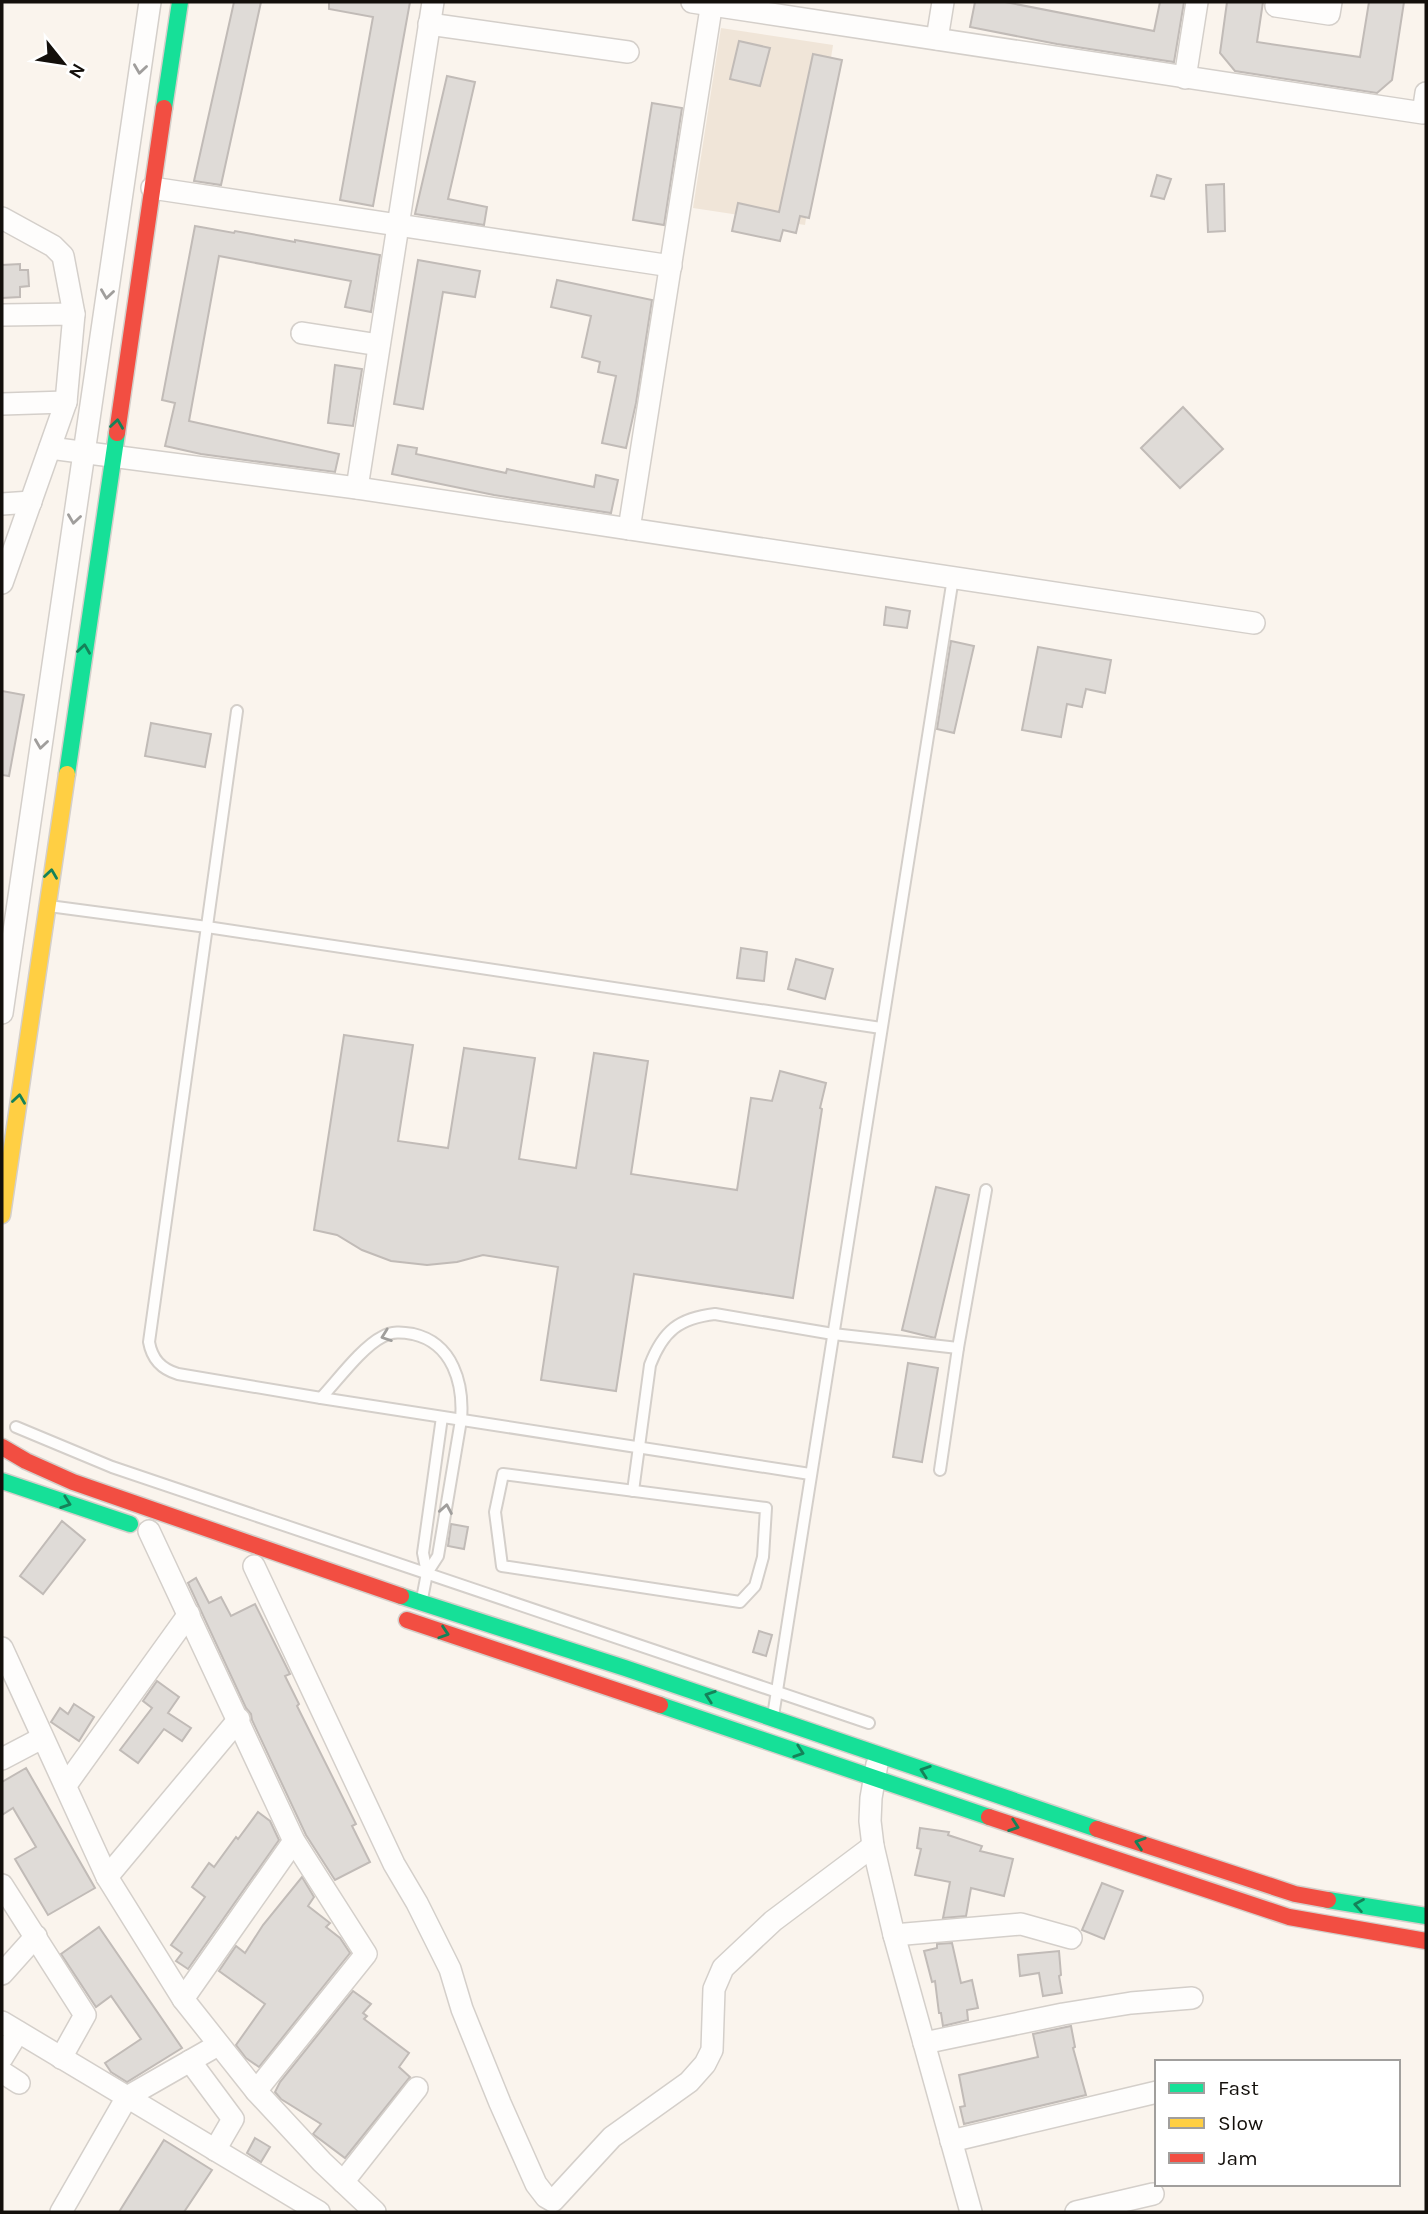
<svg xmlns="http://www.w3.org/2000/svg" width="1428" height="2214" viewBox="0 0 1428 2214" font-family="Karla,sans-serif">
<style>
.built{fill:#f0e5d8}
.building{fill:#dfdbd7;stroke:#c1bbb7;stroke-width:2}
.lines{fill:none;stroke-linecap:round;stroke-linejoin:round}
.lane-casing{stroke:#d4cfca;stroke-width:14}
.street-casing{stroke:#d4cfca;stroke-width:24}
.fast-casing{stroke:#d4cfca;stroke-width:19}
.slow-casing{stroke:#d4cfca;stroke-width:19}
.jam-casing{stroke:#d4cfca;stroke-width:19}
.lane{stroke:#fefdfc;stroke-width:10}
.street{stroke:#fefdfc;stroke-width:21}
.fast{stroke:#16e098;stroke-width:16}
.slow{stroke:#ffcf43;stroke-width:16}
.jam{stroke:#f24e42;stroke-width:16}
.oneway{stroke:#a09e9c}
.oneway2{stroke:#158259}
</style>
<rect width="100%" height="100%" fill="#faf4ed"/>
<!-- built -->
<polygon class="built" points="721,28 833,45 805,225 693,208"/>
<!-- building -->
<g class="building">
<polygon points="234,2 261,2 221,185 194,181"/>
<polygon points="329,2 410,2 373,206 340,200 373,17 329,9"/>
<polygon points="975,2 1005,2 1154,31 1160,2 1184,2 1174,62 1057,44 970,27"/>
<polygon points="1227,2 1263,2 1257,42 1360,57 1369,2 1404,2 1392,80 1377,93 1235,71 1220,53"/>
<polygon points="739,41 770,48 760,86 730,79"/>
<polygon points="813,54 842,60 809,218 800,216 796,233 783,230 780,241 732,231 738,203 779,212"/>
<polygon points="447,76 475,82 448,199 487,207 484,225 415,214"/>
<polygon points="652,103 682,108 664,225 633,220"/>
<polygon points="1157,175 1171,179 1164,199 1151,196"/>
<polygon points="1224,184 1225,231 1208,232 1206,185"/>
<polygon points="195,226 234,233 235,231 295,242 295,240 380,255 371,312 345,307 351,281 219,256 189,421 339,454 335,472 201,454 165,446 175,403 162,400"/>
<polygon points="418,260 480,271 475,297 443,292 423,409 394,404"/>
<polygon points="20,264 20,270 28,270 29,286 20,287 20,297 2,298 2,265"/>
<polygon points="557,280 652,300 636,403 626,448 602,443 616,376 598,372 600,362 582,357 591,316 551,307"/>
<polygon points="335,365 362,369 353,426 328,423"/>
<polygon points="1183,407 1223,449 1180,488 1141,448"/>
<polygon points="398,445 417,448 416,454 506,473 507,469 594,487 596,475 618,480 611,513 494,495 392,474"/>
<polygon points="886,607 910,611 907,628 884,625"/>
<polygon points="951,641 974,646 954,733 937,729"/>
<polygon points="1038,647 1111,660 1105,693 1086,689 1082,707 1067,704 1061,737 1022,730"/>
<polygon points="2,691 24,695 9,776 2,775"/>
<polygon points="151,723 211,734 205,767 145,756"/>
<polygon points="741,948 767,952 764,981 737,978"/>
<polygon points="796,959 833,969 825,999 788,989"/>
<polygon points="344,1035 413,1045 398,1141 448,1148 464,1048 535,1058 519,1159 576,1168 594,1053 648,1061 631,1174 737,1190 751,1098 772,1101 780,1071 826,1083 820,1108 822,1109 793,1298 634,1274 616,1391 541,1380 558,1267 483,1255 457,1262 427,1265 391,1261 362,1250 337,1235 314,1230"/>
<polygon points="936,1187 969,1195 935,1338 902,1330"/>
<polygon points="908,1363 938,1368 922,1462 893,1457"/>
<polygon points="62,1521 85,1540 43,1594 20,1576"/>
<polygon points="451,1524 468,1527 464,1549 448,1546"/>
<polygon points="196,1578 209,1603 221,1597 231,1616 255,1604 290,1674 285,1676 299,1704 297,1706 356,1824 352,1826 370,1862 335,1880 306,1835 252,1720 251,1714 246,1708 188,1583"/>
<polygon points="759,1631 772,1635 766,1656 753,1652"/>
<polygon points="157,1681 179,1697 168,1713 191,1728 182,1741 164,1729 138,1763 120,1750 152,1708 143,1701"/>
<polygon points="74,1704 94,1717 79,1741 51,1722 60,1708 68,1714"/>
<polygon points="26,1768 95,1888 48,1915 15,1859 36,1847 13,1808 2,1815 2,1782"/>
<polygon points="258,1812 270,1821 279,1840 188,1969 176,1961 182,1953 171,1945 205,1897 192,1887 209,1863 214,1867 236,1837 238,1839"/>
<polygon points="920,1828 949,1832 948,1835 982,1846 980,1851 1013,1859 1004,1896 971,1888 966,1916 943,1918 950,1882 915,1875 921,1849 917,1848"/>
<polygon points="302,1877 314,1897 308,1906 330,1923 326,1927 340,1938 350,1953 259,2067 246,2058 236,2045 265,2004 219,1971 236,1946 245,1953 263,1925"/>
<polygon points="1102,1883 1123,1891 1104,1939 1082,1930"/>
<polygon points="99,1927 182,2048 127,2082 111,2072 105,2063 141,2039 111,1996 96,2007 61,1954"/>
<polygon points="952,1943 961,1983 972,1980 978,2008 967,2010 968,2020 943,2026 941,2013 939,2013 935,1981 932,1982 924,1951 937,1948 937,1944"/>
<polygon points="1059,1951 1061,1975 1059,1976 1062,1993 1043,1996 1039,1973 1020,1976 1018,1955"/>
<polygon points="353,1991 371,2004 363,2013 367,2016 364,2019 409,2053 399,2067 410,2077 345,2158 313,2134 321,2124 281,2099 275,2092 280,2082"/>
<polygon points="1071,2026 1075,2047 1073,2048 1086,2095 964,2124 960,2107 965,2106 959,2075 1038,2057 1033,2034"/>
<polygon points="255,2138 270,2147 261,2162 247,2153"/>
<polygon points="164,2140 212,2170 184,2212 119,2212"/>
</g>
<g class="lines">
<defs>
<g id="lane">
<path d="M237 711 149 1342C152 1359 161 1369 178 1374L321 1398 810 1474"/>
<polyline points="49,906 207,927 881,1028"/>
<path d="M321 1398C337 1381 362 1347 382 1337 392 1331 402 1332 413 1334 453 1343 464 1384 461 1420L438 1556 427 1573 422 1599"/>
<polyline points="16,1427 112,1467 869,1723"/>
<polyline points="940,1470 958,1348 986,1190"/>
<polygon points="503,1474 766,1508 763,1557 755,1586 740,1602 502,1566 495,1512"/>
<path d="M633 1491 650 1365C663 1331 679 1318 715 1314L833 1334 958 1348"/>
<polyline points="427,1573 423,1553 442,1417"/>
<polyline points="773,1716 953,578"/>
</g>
<g id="street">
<polyline points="692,2 1423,113 1426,93"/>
<polyline points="1277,2 1276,6 1329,14 1331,2"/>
<polyline points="429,24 628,52"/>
<polyline points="937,39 943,2"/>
<polyline points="1185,78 1197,2"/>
<polyline points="152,188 671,266"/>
<polyline points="2,218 53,246 63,256 74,314"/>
<polyline points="2,315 74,314 66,402 2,583"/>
<polyline points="302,333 379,345"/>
<polyline points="2,404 66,402"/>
<polyline points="50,448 357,488 1254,623"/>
<polyline points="357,488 433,2"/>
<polyline points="2,504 31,502"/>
<polyline points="629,529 712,2"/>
<polyline points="2,1013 150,2"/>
<polyline points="149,1531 294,1841 366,1954 256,2091"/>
<polyline points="254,1566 394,1864 417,1903 450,1969 462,2009 500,2103 536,2184 546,2197 553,2201 612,2137 689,2082 705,2064 712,2050 714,1989 723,1968 773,1921 873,1846"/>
<polyline points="2,1648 107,1877 183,1999 256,2091 322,2162 375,2212"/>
<polyline points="2,1759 42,1738"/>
<polyline points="877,1764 871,1798 870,1821 873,1846 894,1935 971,2212"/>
<polyline points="66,1785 189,1614"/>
<polyline points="107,1877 239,1719"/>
<polyline points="2,1885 85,2015 61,2058"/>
<polyline points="894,1935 1021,1924 1071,1938"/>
<polyline points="2,1974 36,1936"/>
<polyline points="183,1999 294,1841"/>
<polyline points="2,2022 319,2212"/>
<polyline points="924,2043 1063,2014 1131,2003 1192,1998"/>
<polyline points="2,2058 18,2032"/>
<polyline points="190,2061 233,2119 215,2150"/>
<polyline points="2,2072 19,2083"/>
<polyline points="951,2141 1157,2092"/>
<polyline points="343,2182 417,2088"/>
<polyline points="61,2212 127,2097 218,2045"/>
<polyline points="1076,2212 1153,2194"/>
</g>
<g id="fast">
<polyline points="164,108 180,2"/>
<polyline points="67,774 117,433"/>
<polyline points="2,1481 130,1524"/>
<polyline points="401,1596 625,1668 1097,1829"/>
<polyline points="660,1705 989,1817"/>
<polyline points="1328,1900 1426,1916"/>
</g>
<polyline id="slow" points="2,1215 67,774"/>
<g id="jam">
<polyline points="117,433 164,108"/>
<polyline points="2,1447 26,1461 73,1482 401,1596"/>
<polyline points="407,1620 660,1705"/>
<polyline points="989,1817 1289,1917 1426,1941"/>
<polyline points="1097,1829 1295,1894 1328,1900"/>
</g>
</defs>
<!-- lane casing -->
<use href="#lane" class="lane-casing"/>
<!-- street casing -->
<use href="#street" class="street-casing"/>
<!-- fast casing -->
<use href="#fast" class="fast-casing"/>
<!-- slow casing -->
<use href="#slow" class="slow-casing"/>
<!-- jam casing -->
<use href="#jam" class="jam-casing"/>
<!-- lane -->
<use href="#lane" class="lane"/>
<!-- street -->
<use href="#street" class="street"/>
<!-- fast -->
<use href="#fast" class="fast"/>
<!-- slow -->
<use href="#slow" class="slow"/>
<!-- jam -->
<use href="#jam" class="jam"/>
</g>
<!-- one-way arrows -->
<defs><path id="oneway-chevron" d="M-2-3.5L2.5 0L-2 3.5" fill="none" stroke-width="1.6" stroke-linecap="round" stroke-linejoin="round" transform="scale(1.75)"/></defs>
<g class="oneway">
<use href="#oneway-chevron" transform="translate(140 69) rotate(98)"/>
<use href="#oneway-chevron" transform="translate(107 294) rotate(98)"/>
<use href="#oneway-chevron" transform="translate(74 519) rotate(98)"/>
<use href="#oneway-chevron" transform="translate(41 744) rotate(98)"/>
<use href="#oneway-chevron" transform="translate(386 1336) rotate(160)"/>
<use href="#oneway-chevron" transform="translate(446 1509) rotate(-80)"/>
</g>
<g class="oneway2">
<use href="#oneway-chevron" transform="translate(117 424) rotate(-82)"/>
<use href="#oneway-chevron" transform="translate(84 649) rotate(-82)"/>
<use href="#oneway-chevron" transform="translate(51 874) rotate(-82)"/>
<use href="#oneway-chevron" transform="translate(19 1099) rotate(-82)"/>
<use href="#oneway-chevron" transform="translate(66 1503) rotate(19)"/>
<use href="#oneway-chevron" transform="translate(444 1633) rotate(18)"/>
<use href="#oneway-chevron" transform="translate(710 1696) rotate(-161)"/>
<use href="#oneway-chevron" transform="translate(799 1752) rotate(19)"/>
<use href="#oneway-chevron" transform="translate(925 1771) rotate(-161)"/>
<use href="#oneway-chevron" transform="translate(1014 1826) rotate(19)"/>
<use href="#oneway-chevron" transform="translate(1140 1843) rotate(-162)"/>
<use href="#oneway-chevron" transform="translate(1359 1905) rotate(-170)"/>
</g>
<!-- border -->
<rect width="1428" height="2214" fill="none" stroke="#130f0b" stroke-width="7"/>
<!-- legend -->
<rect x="1155" y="2060" width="245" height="126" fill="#ffffff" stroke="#a19f9d" stroke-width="2"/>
<rect x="1169" y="2083" width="35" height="10" fill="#16e098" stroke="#a19f9d" stroke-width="2"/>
<text x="1218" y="2095" font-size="21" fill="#130f0b">Fast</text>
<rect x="1169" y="2118" width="35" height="10" fill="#ffcf43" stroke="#a19f9d" stroke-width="2"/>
<text x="1218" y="2130" font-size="21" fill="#130f0b">Slow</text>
<rect x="1169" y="2153" width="35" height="10" fill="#f24e42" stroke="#a19f9d" stroke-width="2"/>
<text x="1218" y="2165" font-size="21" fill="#130f0b">Jam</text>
<!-- north arrow -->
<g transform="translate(63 63) rotate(120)" stroke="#ffffff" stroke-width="5" paint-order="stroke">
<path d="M0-5L12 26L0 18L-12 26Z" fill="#130f0b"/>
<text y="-10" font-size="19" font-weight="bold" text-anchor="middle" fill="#130f0b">N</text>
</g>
</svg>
